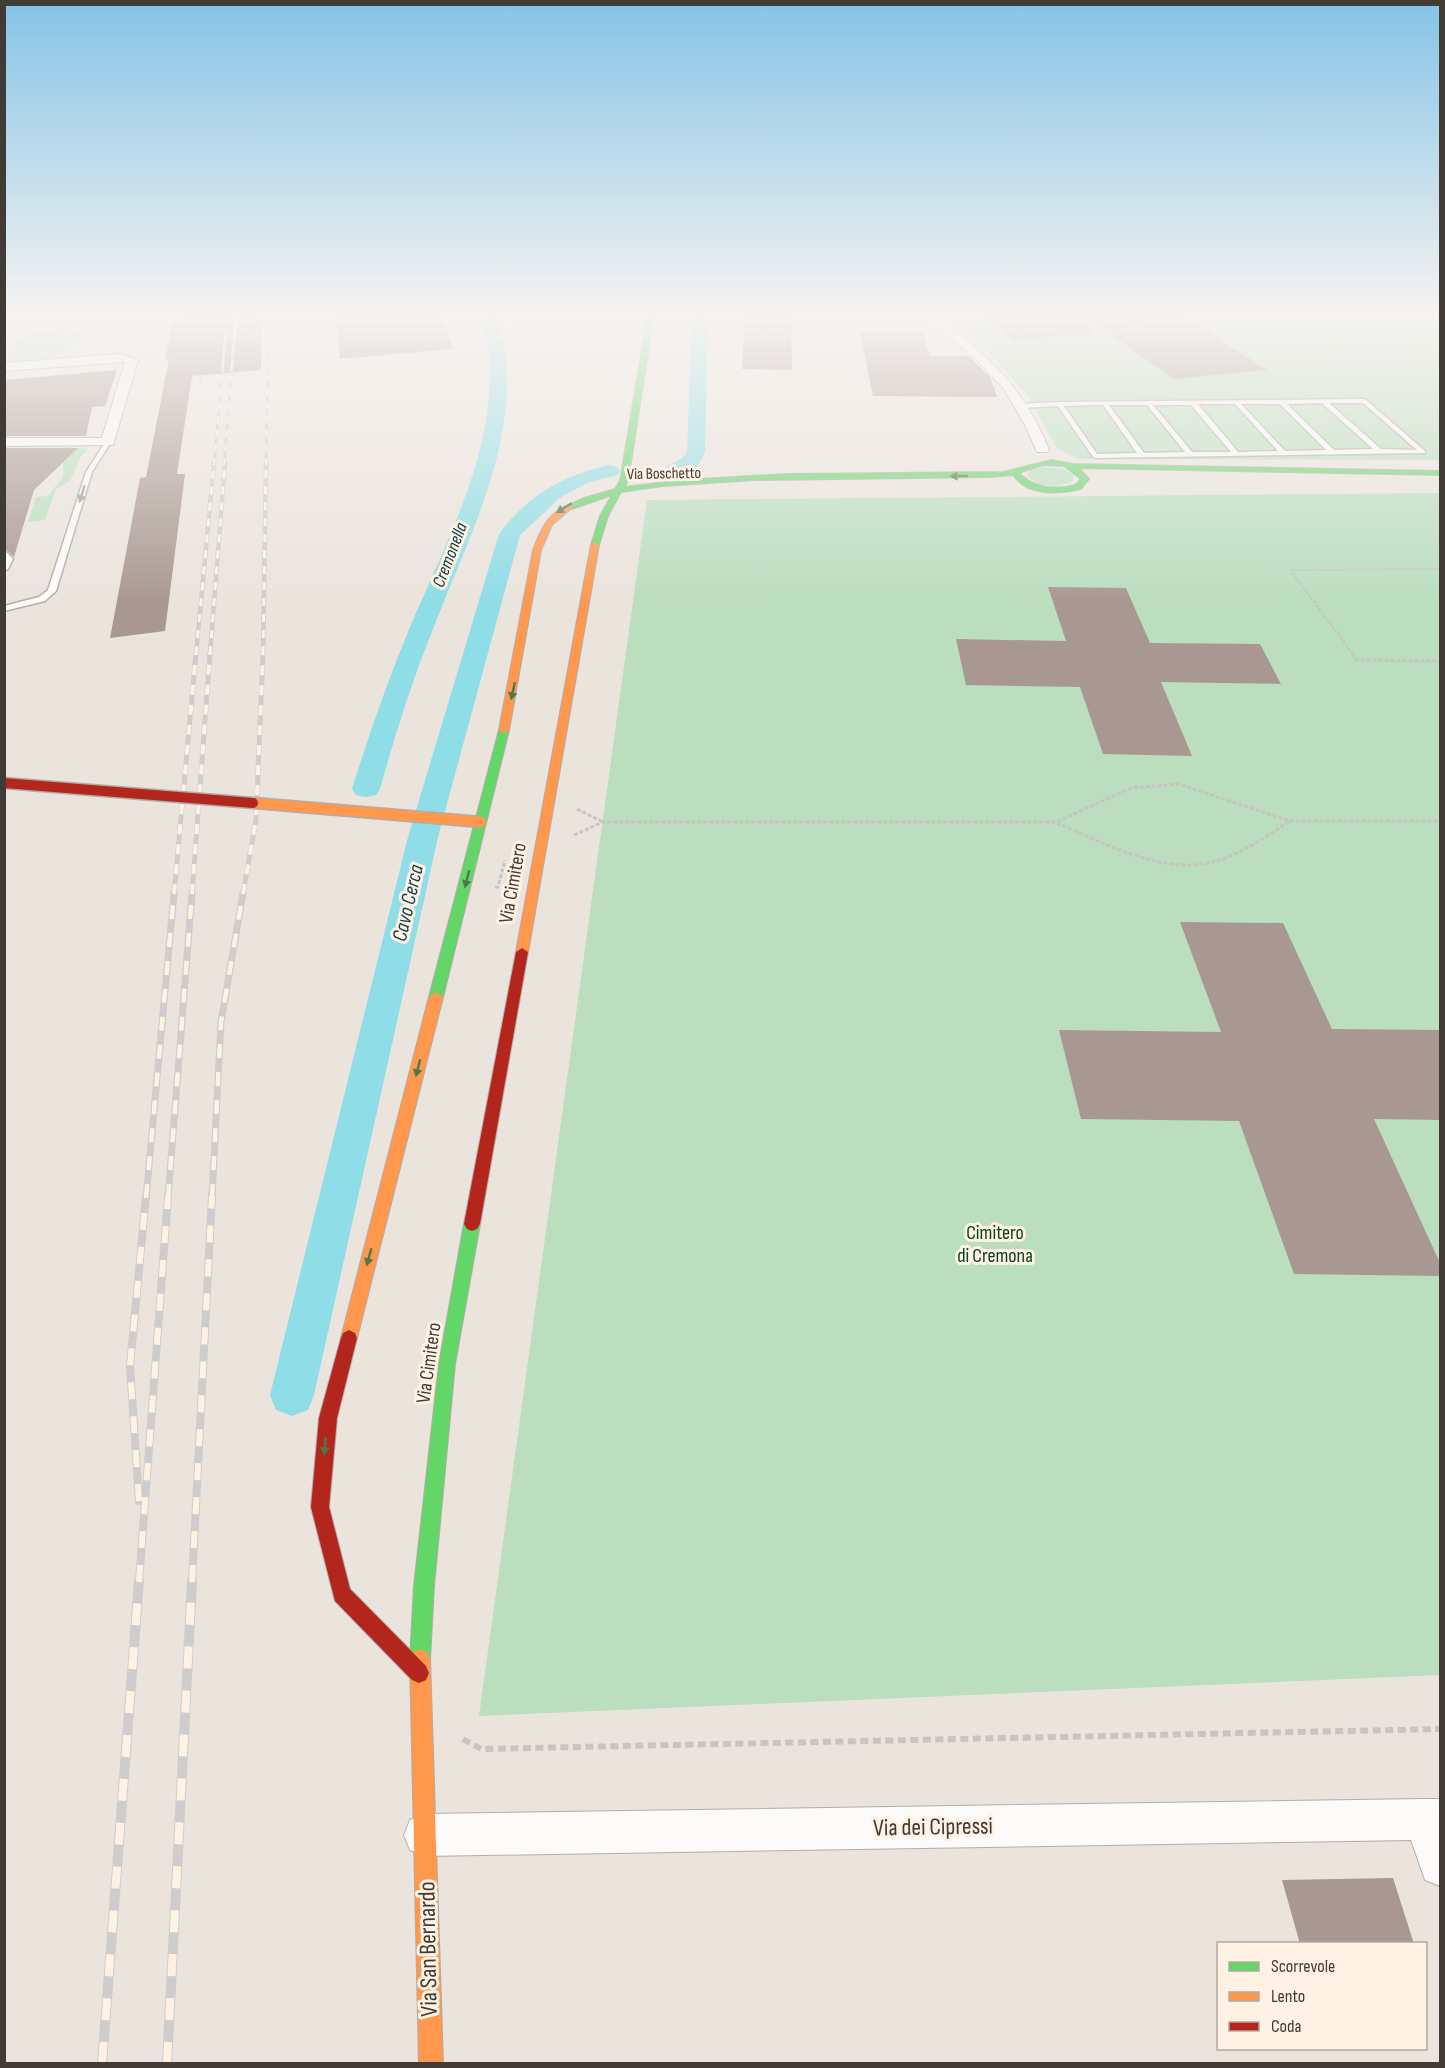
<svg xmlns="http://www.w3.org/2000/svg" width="1445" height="2068" viewBox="0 0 1445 2068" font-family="'Sofia Sans Condensed',sans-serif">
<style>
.green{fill:#badebe}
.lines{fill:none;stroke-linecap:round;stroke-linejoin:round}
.canal{fill:#8fdde6;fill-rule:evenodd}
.building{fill:#a99891}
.lane-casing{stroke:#b2ada8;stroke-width:3}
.street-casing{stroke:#b2ada8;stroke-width:2}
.fast-casing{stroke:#b2ada8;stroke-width:2}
.slow-casing{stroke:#b2ada8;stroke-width:2}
.jam-casing{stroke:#b2ada8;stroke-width:2}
.path-far3{stroke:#c7c5c2;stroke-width:1.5;stroke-dasharray:2 1.5;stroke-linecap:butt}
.path-far2{stroke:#c7c5c2;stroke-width:2;stroke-dasharray:3 1.5;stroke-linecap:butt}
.path-far1{stroke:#c7c5c2;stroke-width:3;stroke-dasharray:4 2;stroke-linecap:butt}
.path{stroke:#c7c5c2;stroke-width:6;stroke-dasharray:8 4.5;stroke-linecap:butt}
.lane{fill:#fcfbfa;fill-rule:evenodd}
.street{fill:#fcfbfa;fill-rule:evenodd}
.fast{fill:#63d668;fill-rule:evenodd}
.slow{fill:#ff974d;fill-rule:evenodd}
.jam{fill:#b3261e;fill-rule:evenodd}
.rail-far5-casing{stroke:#cfcdcb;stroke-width:3}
.rail-far4-casing{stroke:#cfcdcb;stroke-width:4.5}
.rail-far3-casing{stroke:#cfcdcb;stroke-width:5}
.rail-far2-casing{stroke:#cfcdcb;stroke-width:7}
.rail-far1-casing{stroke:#cfcdcb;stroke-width:8}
.rail-casing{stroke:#cfcdcb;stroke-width:10}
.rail-far5{stroke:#fff2e4;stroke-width:2;stroke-dasharray:7;stroke-linecap:butt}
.rail-far4{stroke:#fff2e4;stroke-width:3;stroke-dasharray:8;stroke-linecap:butt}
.rail-far3{stroke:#fff2e4;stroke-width:4;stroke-dasharray:10;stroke-linecap:butt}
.rail-far2{stroke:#fff2e4;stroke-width:4.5;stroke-dasharray:14;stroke-linecap:butt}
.rail-far1{stroke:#fff2e4;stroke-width:6;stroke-dasharray:17;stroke-linecap:butt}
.rail{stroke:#fff2e4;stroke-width:8;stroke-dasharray:22;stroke-linecap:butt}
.slow-bridge-casing{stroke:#b2ada8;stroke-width:13;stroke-linecap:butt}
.jam-bridge-casing{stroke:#b2ada8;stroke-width:13;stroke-linecap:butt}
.slow-bridge{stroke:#ff974d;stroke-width:10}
.jam-bridge{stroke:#b3261e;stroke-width:10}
.oneway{fill:#4e794a}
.oneway2{fill:#9e9b98}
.labels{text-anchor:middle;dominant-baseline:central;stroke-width:6;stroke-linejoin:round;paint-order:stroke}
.far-street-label{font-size:16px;fill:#403b36;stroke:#fff2e4}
.far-water-label{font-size:18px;font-style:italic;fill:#0c4249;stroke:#fff2e4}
.street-label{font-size:20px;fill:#403b36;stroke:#fff2e4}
.park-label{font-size:20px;fill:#064120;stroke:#fff2e4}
.water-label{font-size:21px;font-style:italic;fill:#0c4249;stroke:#fff2e4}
.near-street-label{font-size:24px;fill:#403b36;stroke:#fff2e4}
</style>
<rect width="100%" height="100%" fill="#ebe4dd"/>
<!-- green -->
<g class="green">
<polygon points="20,314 70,315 81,325 28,329 15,315"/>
<polygon points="942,314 1440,314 1440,460 1078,459 1057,448 1027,395 984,348"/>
<polygon points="60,329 82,331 82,337 63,354 53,358 5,359 5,349 33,332"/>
<polygon points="63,447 88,449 80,458 70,481 56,489 45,520 28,522 36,497 48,496 63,477"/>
<path d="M1041 467 1064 469 1073 475V481C1057 488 1040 487 1027 476L1030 470Z"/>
<polygon points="1440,493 1440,1675 479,1716 647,500"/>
</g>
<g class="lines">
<!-- canal -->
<g class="canal">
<path d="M482 314H498C500 328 504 341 506 355 516 450 466 543 433 629 412 681 395 735 380 789L376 795 366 797 356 795 352 789C369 734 388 680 410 627 446 542 497 450 489 355 488 341 485 328 482 314Z"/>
<path d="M692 314H708L705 452 697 467 672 477 662 471C669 462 681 463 687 452Z"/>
<path d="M610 465 617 467 620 471 617 475 587 483 561 497 520 535 438 837 314 1395 308 1410 292 1416 276 1410 270 1395 408 837 499 534C526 496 566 474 610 465Z"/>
</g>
</g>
<!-- building -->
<g class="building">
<polygon points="179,314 262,314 261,370 192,376 177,474 185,474 165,631 110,638 140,478 146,477 169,359 165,360 172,322 178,322"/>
<polygon points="335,314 442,315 453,349 340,359"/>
<polygon points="745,314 791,314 792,370 742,369"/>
<polygon points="980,314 1181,314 1267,370 1173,379 1090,319 1090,333 1014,340"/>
<polygon points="860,331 922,332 930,356 969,356 990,377 997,397 873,396"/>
<polygon points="117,370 105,406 92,407 86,436 4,436 4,380"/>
<polygon points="4,448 78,448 34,490 14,557 4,548"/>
<polygon points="1048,587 1126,588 1150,643 1260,644 1281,684 1161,682 1192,756 1103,754 1080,687 966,685 956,639 1066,641"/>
<polygon points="1180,922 1283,923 1332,1029 1440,1030 1440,1120 1374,1119 1440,1263 1440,1276 1294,1274 1239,1121 1081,1119 1059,1030 1221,1032"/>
<polygon points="1393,1878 1414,1944 1300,1944 1282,1880"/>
</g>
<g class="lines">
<defs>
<g id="lane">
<path d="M1365 399 1425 451V453L1095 458 1093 457 1058 406 1021 408 1018 406 1021 404 1060 402ZM1322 403 1373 449 1334 450 1287 404ZM1329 403H1363L1417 450 1381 449ZM1198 404H1235L1278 451 1238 452ZM1241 404H1280L1326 450 1285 451ZM1103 405 1137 453 1097 454 1064 406ZM1109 405H1147L1185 452 1144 453ZM1153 405H1191L1231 452H1192Z"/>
<polygon points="106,441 111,442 92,472 56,591 45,601 4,611 4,606 39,597 48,590 86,472"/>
<polygon points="4,550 13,559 8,569 4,571"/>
</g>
<g id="street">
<path d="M920 314H933C987 354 1022 385 1049 449L1047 452H1037L1025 425 1004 389 976 359Z"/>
<polygon points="120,354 138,360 113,445 4,446 4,438 102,438 125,362 4,371 4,363"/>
<polygon points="1423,1799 1440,1799 1440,1886 1425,1880 1411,1840 425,1856 410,1850 404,1835 410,1820 425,1814"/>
</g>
<g id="fast">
<path d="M648 314H654L628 481 624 487 682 480 788 474 1003 472 1052 460 1072 464 1440 471V475L1079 468 1089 479 1081 489C1058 494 1028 497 1013 475L991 477 755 480 663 486 621 492 608 516 599 545 595 548 591 545 600 516 612 495 572 509 565 507 584 498 615 489 620 481ZM1043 465 1064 466 1081 479 1075 485C1055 490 1037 489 1021 475V472Z"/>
<polygon points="504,727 509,730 443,997 436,1002 429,997 499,730"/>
<polygon points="472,1217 477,1219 480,1224 455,1364 434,1586 430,1659 427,1666 420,1669 413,1666 410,1659 414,1586 439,1364 464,1224 467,1219"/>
</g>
<g id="slow">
<path d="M569 505 573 507 552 525 541 550 509 730 504 733 500 732 499 730 533 550C540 531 548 512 569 505Z"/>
<polygon points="595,542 599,545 528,952 522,956 516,952 591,545"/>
<polygon points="436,992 443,997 357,1338 355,1343 349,1346 343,1343 341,1338 429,997"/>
<polygon points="420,1649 427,1652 430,1659 443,2064 419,2064 410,1659 413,1652"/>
</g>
<g id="jam">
<polygon points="522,948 528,952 480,1224 477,1229 472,1231 467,1229 464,1224 516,952"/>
<polygon points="349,1330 355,1333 357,1338 337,1418 329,1507 350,1589 426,1666 429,1673 426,1680 419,1683 412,1680 335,1601 311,1507 319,1418 341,1338 343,1333"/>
</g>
</defs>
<!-- lane casing -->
<use href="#lane" class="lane-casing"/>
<!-- street casing -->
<use href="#street" class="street-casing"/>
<!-- fast casing -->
<use href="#fast" class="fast-casing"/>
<!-- slow casing -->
<use href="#slow" class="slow-casing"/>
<!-- jam casing -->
<use href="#jam" class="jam-casing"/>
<!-- path-far3 -->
<g class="path-far3">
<polyline points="70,314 81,318 105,338"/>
<polyline points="4,317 14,314"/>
<path d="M1215 317C1281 342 1353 361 1424 358"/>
<polyline points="139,331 171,328"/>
<polyline points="4,333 113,328 141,322"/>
<polyline points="83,340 89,328 111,314"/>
<polyline points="136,341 143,314"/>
<polyline points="7,346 19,337 24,326 8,316"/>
<polyline points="998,348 1094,340 1136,326 1228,314"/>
<polyline points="1386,396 1440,396"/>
</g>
<!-- path-far2 -->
<polyline class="path-far2" points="1353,654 1290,570 1440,569"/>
<!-- path-far1 -->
<g class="path-far1">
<polyline points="1352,653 1357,660 1440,661"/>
<polyline points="577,809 603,822"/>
<path d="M1057 823C1101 842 1158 873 1208 863 1238 857 1265 837 1290 821"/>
<polyline points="574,835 603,822 1056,822 1131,788 1178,784 1290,821 1440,821"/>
<polyline points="495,887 498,887 505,860"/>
</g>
<!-- path -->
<polyline class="path" points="463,1739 481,1749 1440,1729"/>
<!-- lane -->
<use href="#lane" class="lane"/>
<!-- street -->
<use href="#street" class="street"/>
<!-- fast -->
<use href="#fast" class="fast"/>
<!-- slow -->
<use href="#slow" class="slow"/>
<!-- jam -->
<use href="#jam" class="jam"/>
<defs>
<g id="rail-far5">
<polyline points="200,392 201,377"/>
<polyline points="214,465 226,330"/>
<polyline points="224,465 236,314"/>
<polyline points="266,465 268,344"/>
</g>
<g id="rail-far4">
<polyline points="196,654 214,463"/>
<polyline points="210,654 225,463"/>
<polyline points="263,654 266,463"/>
</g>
<g id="rail-far3">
<polyline points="174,894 196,653"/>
<polyline points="192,894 210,653"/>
<polyline points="243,894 256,820 263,653"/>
</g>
<g id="rail-far2">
<polyline points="146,1198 174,893"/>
<polyline points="168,1198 192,893"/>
<polyline points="212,1198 221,1022 243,893"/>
</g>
<g id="rail-far1">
<polyline points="139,1501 130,1366 146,1196"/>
<polyline points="139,1582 168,1196"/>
<polyline points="192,1582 212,1196"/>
</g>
<g id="rail">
<polyline points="102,2064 139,1581"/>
<polyline points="167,2064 192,1581"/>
</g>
</defs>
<!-- rail-far5 casing -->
<use href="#rail-far5" class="rail-far5-casing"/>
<!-- rail-far4 casing -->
<use href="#rail-far4" class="rail-far4-casing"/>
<!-- rail-far3 casing -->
<use href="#rail-far3" class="rail-far3-casing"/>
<!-- rail-far2 casing -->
<use href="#rail-far2" class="rail-far2-casing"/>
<!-- rail-far1 casing -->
<use href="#rail-far1" class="rail-far1-casing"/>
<!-- rail casing -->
<use href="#rail" class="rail-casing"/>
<!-- rail-far5 -->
<use href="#rail-far5" class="rail-far5"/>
<!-- rail-far4 -->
<use href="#rail-far4" class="rail-far4"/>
<!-- rail-far3 -->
<use href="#rail-far3" class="rail-far3"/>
<!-- rail-far2 -->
<use href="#rail-far2" class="rail-far2"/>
<!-- rail-far1 -->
<use href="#rail-far1" class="rail-far1"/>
<!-- rail -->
<use href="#rail" class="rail"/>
<defs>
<polyline id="slow-bridge" points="253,803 481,822"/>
<polyline id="jam-bridge" points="4,783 253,803"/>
</defs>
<!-- slow-bridge casing -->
<use href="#slow-bridge" class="slow-bridge-casing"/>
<!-- jam-bridge casing -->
<use href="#jam-bridge" class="jam-bridge-casing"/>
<!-- slow-bridge -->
<use href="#slow-bridge" class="slow-bridge"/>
<!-- jam-bridge -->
<use href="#jam-bridge" class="jam-bridge"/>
</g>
<!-- one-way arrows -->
<defs><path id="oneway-solid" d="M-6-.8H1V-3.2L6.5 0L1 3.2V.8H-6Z" transform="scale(1.5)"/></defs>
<g class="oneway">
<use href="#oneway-solid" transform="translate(959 476) rotate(179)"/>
<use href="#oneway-solid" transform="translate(564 508) rotate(148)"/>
<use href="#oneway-solid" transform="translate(513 691) rotate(102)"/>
<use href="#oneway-solid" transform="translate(467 879) rotate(104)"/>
<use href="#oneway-solid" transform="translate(418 1068) rotate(104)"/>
<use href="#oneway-solid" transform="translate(369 1257) rotate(105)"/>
<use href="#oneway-solid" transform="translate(325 1446) rotate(95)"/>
</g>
<use class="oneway2" href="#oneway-solid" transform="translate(82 494) rotate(107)"/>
<!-- sky -->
<linearGradient id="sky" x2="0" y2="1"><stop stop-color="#84c4e7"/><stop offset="0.52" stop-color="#f6f3f0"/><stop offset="1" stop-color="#f6f3f0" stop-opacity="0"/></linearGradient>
<rect width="1445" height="604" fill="url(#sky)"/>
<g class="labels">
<!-- far-street labels -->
<g class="far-street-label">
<text transform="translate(664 474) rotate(-1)">Via Boschetto</text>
</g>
<!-- far-water labels -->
<g class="far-water-label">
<text transform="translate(450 555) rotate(-69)">Cremonella</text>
</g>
<!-- street labels -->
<g class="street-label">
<text transform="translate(513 883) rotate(-80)">Via Cimitero</text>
<text transform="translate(429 1363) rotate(-82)">Via Cimitero</text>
</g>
<!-- park labels -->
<g class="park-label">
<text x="995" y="1233">Cimitero<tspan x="995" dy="23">di Cremona</tspan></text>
</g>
<!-- water labels -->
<g class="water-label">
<text transform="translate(408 903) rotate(-77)">Cavo Cerca</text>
</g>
<!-- near-street labels -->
<g class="near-street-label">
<text transform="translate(933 1827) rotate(-1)">Via dei Cipressi</text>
<text transform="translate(428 1949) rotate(-91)">Via San Bernardo</text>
</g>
</g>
<!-- border -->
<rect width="1445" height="2068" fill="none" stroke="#403b36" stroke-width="12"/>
<!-- legend -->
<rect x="1217" y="1942" width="210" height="108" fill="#fff2e4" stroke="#b3a99e" stroke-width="1.5"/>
<rect x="1229" y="1962" width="30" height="9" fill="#63d668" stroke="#b3a99e" stroke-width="1.5"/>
<text x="1271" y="1972" font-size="18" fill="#403b36">Scorrevole</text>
<rect x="1229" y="1992" width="30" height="9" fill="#ff974d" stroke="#b3a99e" stroke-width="1.5"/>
<text x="1271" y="2002" font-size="18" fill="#403b36">Lento</text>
<rect x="1229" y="2022" width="30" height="9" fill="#b3261e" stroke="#b3a99e" stroke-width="1.5"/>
<text x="1271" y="2032" font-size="18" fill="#403b36">Coda</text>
</svg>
